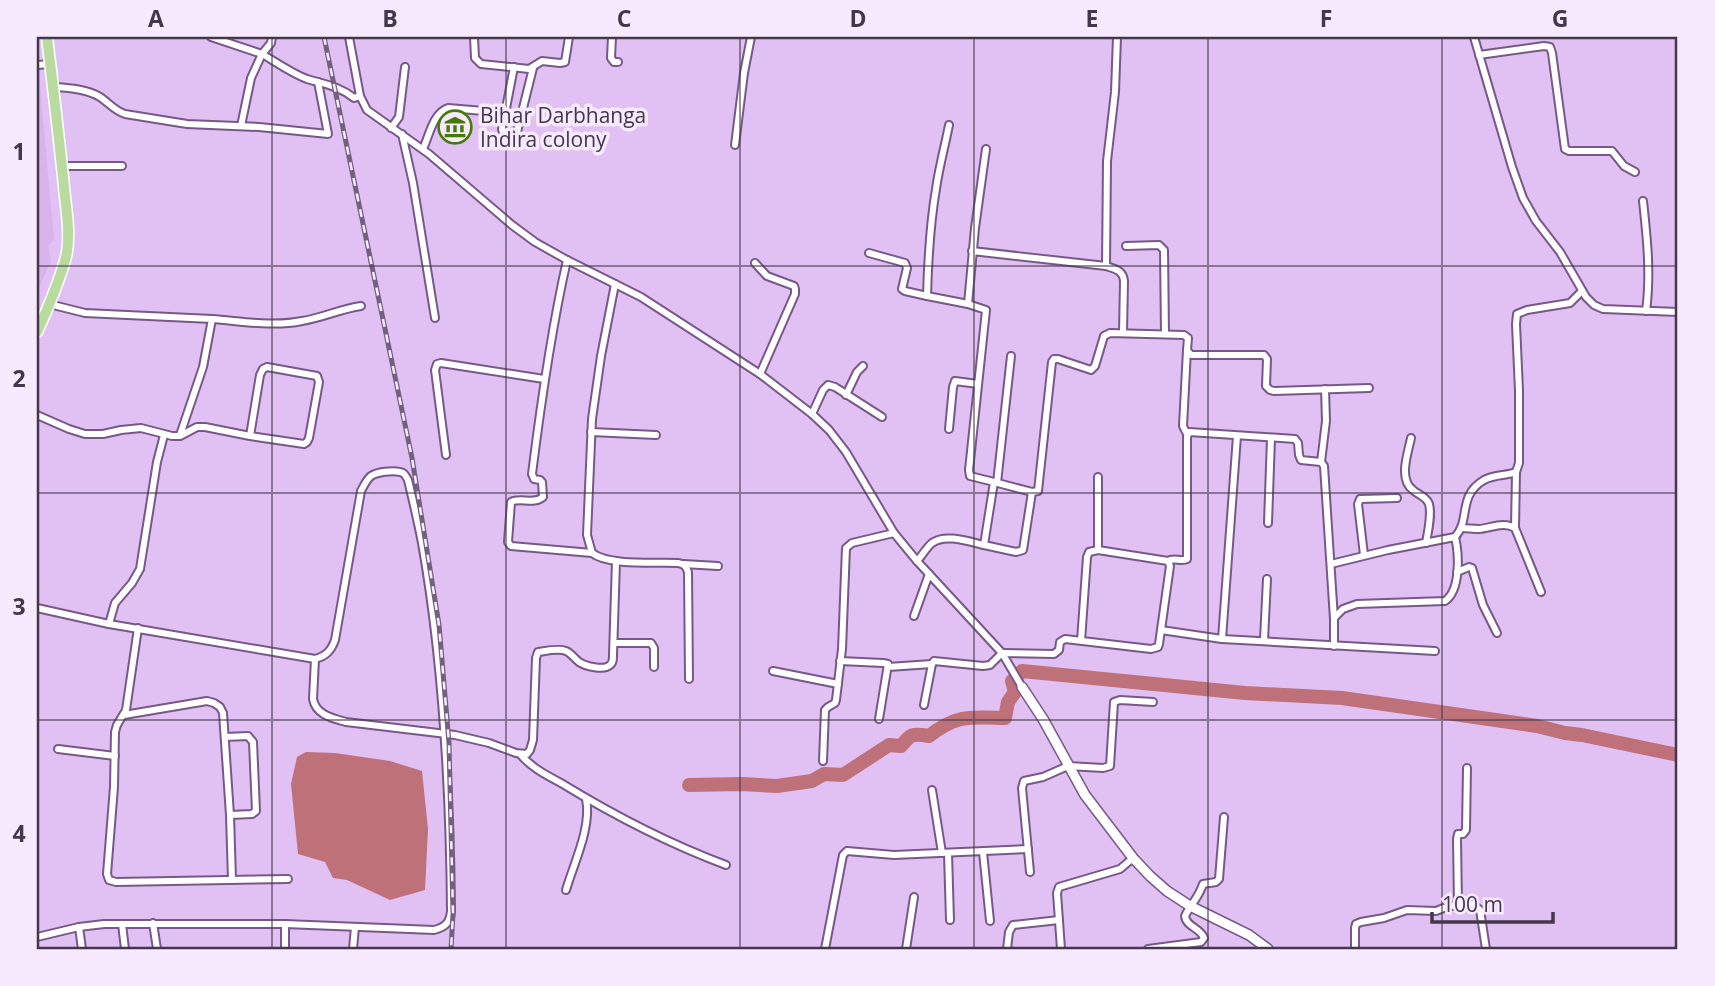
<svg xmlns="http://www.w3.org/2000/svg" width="1715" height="986" viewBox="0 0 1715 986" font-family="'Open Sans',sans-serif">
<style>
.built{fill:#d8b3ec}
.water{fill:#bf7179}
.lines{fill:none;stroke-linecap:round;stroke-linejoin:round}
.river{stroke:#bf7179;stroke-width:14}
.street-casing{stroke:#765986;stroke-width:10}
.secondary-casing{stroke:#765986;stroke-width:12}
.primary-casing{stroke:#fff;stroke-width:13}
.street{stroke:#fff;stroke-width:6}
.secondary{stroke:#fff;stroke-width:9}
.primary{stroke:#b9dba0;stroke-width:10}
.rail-casing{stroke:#73607e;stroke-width:5}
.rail{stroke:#f7eafe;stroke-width:2.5;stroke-dasharray:8;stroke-linecap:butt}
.grid{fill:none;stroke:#44374b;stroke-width:2;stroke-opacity:0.55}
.labels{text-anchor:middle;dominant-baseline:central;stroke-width:7;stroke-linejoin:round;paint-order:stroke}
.poi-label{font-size:21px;fill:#44374b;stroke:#f7eafe;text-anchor:start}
.neatline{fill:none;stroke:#44374b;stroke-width:2.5}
.grid-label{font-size:23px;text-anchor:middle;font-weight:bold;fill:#44374b}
</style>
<rect width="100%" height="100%" fill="#e1c0f3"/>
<!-- built -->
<polygon class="built" points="39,74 54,240 48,246 51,261 37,292 37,75"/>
<!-- water -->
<polygon class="water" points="306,752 335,753 390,761 422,771 428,829 425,890 390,900 347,880 333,878 325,862 298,854 291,784 297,757"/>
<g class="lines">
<!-- river -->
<path class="river" d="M689 785 742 784 777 786 812 781 824 774 843 775 889 745 901 746C911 734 912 733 929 736 957 714 971 717 1005 718L1008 702 1015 692 1012 681 1022 671 1245 693 1342 698 1537 726 1565 733 1582 735 1678 755"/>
<defs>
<g id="street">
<polyline points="211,37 262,54 251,78 241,126"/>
<path d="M272 37 271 43 262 54C276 62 291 73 307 79 324 84 339 86 354 98L360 96"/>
<polyline points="349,37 360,96 367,110 429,154 512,225 535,242 567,260 641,297 760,374 812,414 829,430 846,452 894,533 917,561 1002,653 1022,687"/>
<polyline points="474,37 475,58 481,64 529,69 542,61 560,63 565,62 569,37"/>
<polyline points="612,37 611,58 614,62 618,62"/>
<polyline points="1474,37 1512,167 1523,198 1536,221 1560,252 1586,297 1594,305 1603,309 1678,312"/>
<polyline points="1479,55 1544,46 1550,47 1552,53 1565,149 1569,151 1612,151 1624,166 1635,172"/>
<polyline points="37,65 51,64"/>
<polyline points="514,67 502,129 503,133 514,135 517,132 533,68"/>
<path d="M54 87C69 88 87 89 100 97 109 103 115 111 125 114L187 124 259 127 328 134 318 82"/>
<polyline points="391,128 399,117 405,67"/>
<polyline points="402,134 413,183 435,318"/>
<polyline points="735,145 744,73 751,37"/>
<path d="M423 149C429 136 433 113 448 108L484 111"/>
<polyline points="62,166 122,166"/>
<path d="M1643 201C1647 238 1651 274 1646 311"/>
<polyline points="1126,246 1159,245 1164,250 1165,334"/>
<path d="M972 251 1106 266C1115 269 1123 270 1124 281L1123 333"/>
<polyline points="869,253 905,263 907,268 902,289 905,291 927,296"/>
<path d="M567 260C551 331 541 402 532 474L534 479 540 480 542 482 543 497C534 505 520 497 511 502L508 542 511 546 592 553"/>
<polyline points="755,263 767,276 794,286 795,289 795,294 760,374"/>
<polyline points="1106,266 1107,161 1115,92 1117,37"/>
<path d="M615 284 601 356 592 419 587 535 592 553C609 566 655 562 678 563 684 564 686 566 688 572L689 679"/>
<polyline points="49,304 85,313 212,319 203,367 180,435"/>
<polyline points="968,304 975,228 986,149"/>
<path d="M212 319C241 321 273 327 302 321 322 318 340 309 361 306"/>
<polyline points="846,395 857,372 863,366"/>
<polyline points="812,414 823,390 828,385 835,387 882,417"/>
<polyline points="37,415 69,429 85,434 103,434 121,430 141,428 172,436 180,436 197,427 205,427 250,436 304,444 307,442 309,438 319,382 317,376 267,367 263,369 260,375 250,436"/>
<polyline points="949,429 953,387 955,381 978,384"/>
<polyline points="591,432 656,435"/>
<polyline points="1187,434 1183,426 1187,350"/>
<path d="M1411 438C1408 453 1398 479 1413 490 1418 495 1426 496 1429 504 1432 515 1428 531 1426 543"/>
<polyline points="446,455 435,370 437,364 441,363 544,379"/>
<polyline points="1321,462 1326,421 1325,389"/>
<polyline points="994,482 1032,492 1038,491 1052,362 1054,359 1058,359 1091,370 1095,366 1104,336 1110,333 1184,335 1188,338 1187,350 1191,355 1264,355 1267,359 1266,386 1270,390 1274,391 1369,388"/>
<polyline points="997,483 1011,356"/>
<polyline points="1268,523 1271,438"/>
<path d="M1461 528C1467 528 1473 529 1479 529 1491 528 1504 521 1515 528L1541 592"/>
<polyline points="1515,528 1516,472"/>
<polyline points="984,545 1016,552 1023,550 1032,492"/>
<polyline points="1098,550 1098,477"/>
<polyline points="1364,555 1358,504 1360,499 1397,498"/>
<path d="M917 561C922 556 926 548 932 543 945 533 970 542 984 545L994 482 970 476 969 470 986 310 968 304 927 296C928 260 930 224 936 189 939 167 945 146 949 125"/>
<path d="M1168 561C1174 557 1181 562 1187 559V437L1189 432 1295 439 1298 443 1299 455 1301 460 1321 462 1324 466 1334 619V646"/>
<polyline points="683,564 718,566"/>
<path d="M1331 564 1388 550 1455 537C1471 520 1457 496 1484 480 1495 474 1506 476 1516 472L1519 463V391L1516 324 1517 314 1527 310 1570 303 1582 291"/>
<polyline points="1457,572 1469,567 1472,568 1483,605 1497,633"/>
<path d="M37 608 109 624 315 659C326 656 331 651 335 640L361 491C364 486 366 480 371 476 377 472 392 470 400 472 405 473 405 475 408 480 413 501 418 522 422 543 443 662 450 790 451 911 450 922 446 927 434 930L285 924H104L79 927 37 937"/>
<polyline points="914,616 929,574"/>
<path d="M1335 617 1343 609 1357 604 1445 601C1461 590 1459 554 1455 537"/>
<polyline points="109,624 115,603 132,583 140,569 157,462 164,435"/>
<polyline points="138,628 126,710 117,725 115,732 114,787 107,874 109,880 116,882 288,879"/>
<polyline points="1161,630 1222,639 1435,651"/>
<polyline points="1222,639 1237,436"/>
<polyline points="1264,640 1267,579"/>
<polyline points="614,643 651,643 654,648 654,667"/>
<path d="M315 659 313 699C316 715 332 718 346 722L455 735 489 743 516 753 527 754 530 750 533 740 536 658 538 652C546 651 558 648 566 651 571 653 574 658 579 662 585 666 604 671 610 665 613 663 613 659 613 655L616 561"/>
<polyline points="840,661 883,663 888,664 879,719"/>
<polyline points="888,667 932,664"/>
<polyline points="773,671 838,684"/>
<polyline points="924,705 932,664 934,661 983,666 990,665 1002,653 1054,654 1059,650 1060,642 1065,639 1151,649 1158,647 1159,644 1170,566 1168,561 1098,550 1089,552 1087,557 1081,641"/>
<polyline points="124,715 207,701 214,703 220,707 223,713 230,815 232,880"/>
<polyline points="225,737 248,736 253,742 256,811 252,814 230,815"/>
<polyline points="58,749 115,756"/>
<path d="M521 755C532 768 546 775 561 783 615 816 667 843 726 865"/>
<polyline points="823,761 825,710 828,707 835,703 836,700 842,649 846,548 852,543 894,533"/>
<polyline points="932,790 942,853"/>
<polyline points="983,852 990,921"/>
<polyline points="948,853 950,920"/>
<polyline points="1030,872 1022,788 1024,781 1043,777 1068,766 1103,768 1110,766 1114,702 1120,700 1153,702"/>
<path d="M566 890C574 863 592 826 586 799"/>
<polyline points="1458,905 1457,839 1458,834 1463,834 1466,830 1467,768"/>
<polyline points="153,923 157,949"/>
<polyline points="122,924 125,949"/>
<polyline points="285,924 285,949"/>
<polyline points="79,927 82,949"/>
<polyline points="353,949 355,927"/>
<polyline points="825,949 843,855 847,851 894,855 1028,849"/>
<polyline points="906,949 914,897"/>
<polyline points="1007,949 1009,932 1013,925 1059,920"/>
<polyline points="1061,949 1057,893 1059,887 1120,869 1133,858"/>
<path d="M1148 949 1201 942 1204 938C1201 928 1186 927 1185 916 1191 904 1199 897 1203 884L1216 882 1219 879 1224 817"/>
<polyline points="1355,949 1355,928 1356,924 1361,922 1384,918 1407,910 1436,911 1449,906 1472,904 1480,910 1486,949"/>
</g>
<polyline id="secondary" points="1022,687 1043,719 1085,795 1133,858 1150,876 1167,891 1190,906 1249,935 1268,949"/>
<path id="primary" d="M37 332C48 308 59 282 66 257 71 235 66 209 64 187 59 137 53 87 47 37"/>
</defs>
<!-- street casing -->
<use href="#street" class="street-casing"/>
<!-- secondary casing -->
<use href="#secondary" class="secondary-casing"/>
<!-- primary casing -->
<use href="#primary" class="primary-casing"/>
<!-- street -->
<use href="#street" class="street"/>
<!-- secondary -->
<use href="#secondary" class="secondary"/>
<!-- primary -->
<use href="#primary" class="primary"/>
<defs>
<polyline id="rail" points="324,37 412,458 439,625 449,743 453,914 451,949"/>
</defs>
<!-- rail casing -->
<use href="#rail" class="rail-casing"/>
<!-- rail -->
<use href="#rail" class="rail"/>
</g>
<!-- grid -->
<path class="grid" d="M272 37V949M506 37V949M740 37V949M974 37V949M1208 37V949M1442 37V949M37 266H1678M37 493H1678M37 720H1678"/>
<!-- icons -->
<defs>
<symbol id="museum-ring" viewBox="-11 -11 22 22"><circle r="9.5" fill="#f7eafe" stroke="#457a09" stroke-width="1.5"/><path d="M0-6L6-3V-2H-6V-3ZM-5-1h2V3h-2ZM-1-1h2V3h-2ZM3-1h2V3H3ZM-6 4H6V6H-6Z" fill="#457a09"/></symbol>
</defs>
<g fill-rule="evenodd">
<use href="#museum-ring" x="436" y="108" width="38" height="38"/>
</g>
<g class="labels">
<!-- poi labels -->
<g class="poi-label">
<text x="480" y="115">Bihar Darbhanga<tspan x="480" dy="24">Indira colony</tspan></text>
</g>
</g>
<!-- border -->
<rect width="1715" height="986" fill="none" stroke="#f7eafe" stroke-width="77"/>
<!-- scale -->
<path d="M1432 912v10h121v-10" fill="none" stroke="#44374b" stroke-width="3.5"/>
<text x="1442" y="912" font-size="21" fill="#44374b" stroke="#f7eafe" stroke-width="5" paint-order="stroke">100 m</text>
<rect x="38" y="38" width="1638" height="910" class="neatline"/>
<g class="grid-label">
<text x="156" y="27">A</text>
<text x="390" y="27">B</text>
<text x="624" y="27">C</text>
<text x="858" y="27">D</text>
<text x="1092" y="27">E</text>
<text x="1326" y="27">F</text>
<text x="1560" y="27">G</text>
<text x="19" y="160">1</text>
<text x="19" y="387">2</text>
<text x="19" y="615">3</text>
<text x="19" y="842">4</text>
</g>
</svg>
